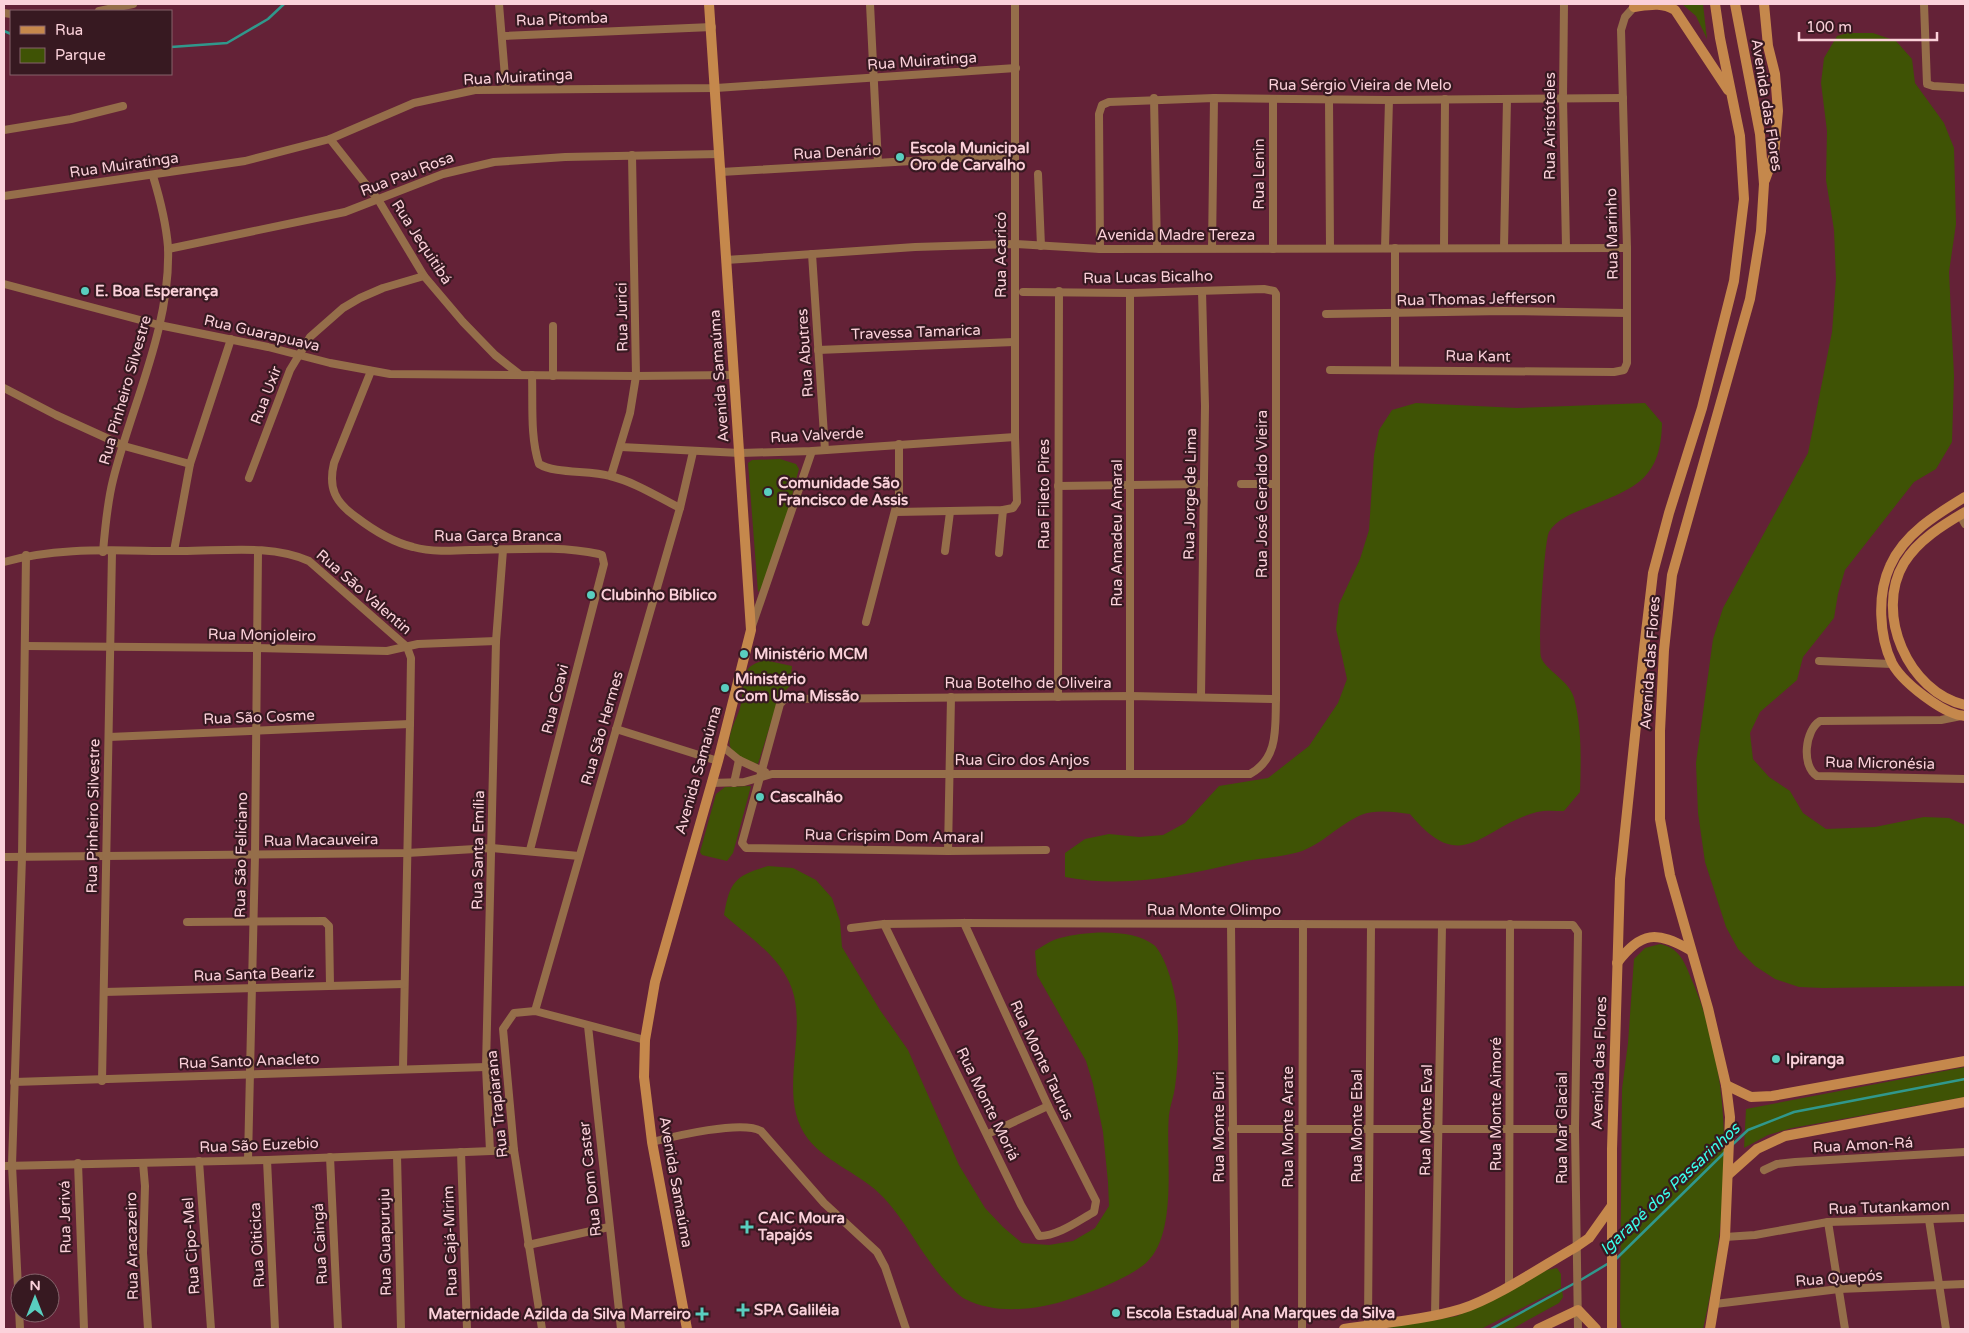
<svg xmlns="http://www.w3.org/2000/svg" width="1969" height="1333" viewBox="0 0 1969 1333" font-family="'Varela Round',sans-serif">
<style>
.green{fill:#3f5305}
.lines{fill:none;stroke-linecap:round;stroke-linejoin:round}
.stream{stroke:#30988c;stroke-width:2.5}
.street{stroke:#956e4a;stroke-width:8}
.secondary{stroke:#c5884c;stroke-width:10}
.poi-dot{fill:#59cebf;stroke:#371921;stroke-width:2}
.labels{text-anchor:middle;dominant-baseline:central;stroke-width:4.5;stroke-linejoin:round;paint-order:stroke}
.street-label{font-size:15px;fill:#fbd1da;stroke:#371921}
.poi-label{font-size:15px;font-weight:bold;fill:#fbd1da;stroke:#371921;text-anchor:start}
.water-label{font-size:16px;font-style:italic;fill:#3affea;stroke:#371921}
</style>
<rect width="100%" height="100%" fill="#642237"/>
<!-- green -->
<g class="green">
<polygon points="1682,4 1703,4 1707,39 1696,16"/>
<polygon points="1847,33 1873,33 1896,41 1912,59 1915,83 1944,123 1954,148 1956,224 1949,272 1954,376 1952,442 1936,469 1914,482 1845,570 1838,594 1834,618 1803,657 1797,680 1760,712 1750,733 1753,759 1769,777 1790,791 1803,813 1826,829 1875,827 1924,817 1949,818 1965,825 1965,986 1823,988 1799,987 1775,979 1755,966 1738,949 1726,927 1705,862 1698,813 1696,763 1713,639 1723,608 1808,453 1832,332 1836,279 1834,230 1826,180 1827,131 1821,83 1824,58 1837,36"/>
<path d="M1416 403 1517 408 1645 403 1662 423C1661 482 1632 489 1583 509 1571 514 1556 520 1549 532 1544 542 1538 645 1541 657 1545 670 1570 681 1574 698 1582 728 1581 761 1580 792L1564 811C1555 811 1545 810 1537 812 1481 827 1463 878 1410 814 1395 812 1376 809 1361 815 1338 825 1323 844 1299 852 1282 857 1263 858 1246 861 1187 875 1126 889 1065 877V853L1085 839 1109 834 1139 837 1163 835 1185 823 1219 786 1268 778 1309 746 1338 703 1347 679 1336 629 1339 604 1360 559 1369 530 1374 455 1379 430 1392 410Z"/>
<path d="M780 459 796 464 799 469C791 496 776 575 758 592L748 463 752 460Z"/>
<path d="M764 660 792 666 790 686 779 697 758 764C748 761 734 758 730 746 727 734 737 719 740 708 743 697 742 683 746 673 748 665 757 663 764 660Z"/>
<polygon points="751,786 733,853 727,861 702,855 700,852 716,794 725,787"/>
<path d="M768 866 793 868 816 880 832 898 840 921 842 947 880 1010 908 1050 959 1165 985 1208 1003 1227 1022 1243 1049 1245 1073 1241 1095 1228 1109 1206 1108 1182 1103 1132 1093 1084 1086 1061 1037 975 1035 951C1043 946 1051 940 1060 938 1085 931 1133 928 1154 945 1165 955 1174 987 1176 1002 1179 1030 1179 1059 1175 1087 1174 1096 1170 1105 1169 1115 1165 1154 1179 1233 1146 1263 1129 1278 1092 1292 1070 1299 1038 1310 996 1315 965 1299 959 1296 953 1289 948 1284 923 1258 908 1224 884 1198 862 1174 828 1164 808 1139 776 1097 808 1036 792 989 781 957 748 936 724 915 730 881 735 876 768 866Z"/>
<path d="M1660 944C1682 948 1686 967 1694 985 1738 1092 1728 1219 1703 1329H1622L1620 1318 1622 1089 1628 1043 1634 959 1645 948Z"/>
<polygon points="1965,1067 1965,1097 1792,1128 1768,1135 1744,1148 1746,1109"/>
<polygon points="1557,1268 1561,1274 1561,1288 1481,1329 1379,1329 1457,1316 1547,1270"/>
<polygon points="1562,1289 1563,1297 1559,1303 1512,1329 1492,1329"/>
</g>
<g class="lines">
<!-- stream -->
<g class="stream">
<polyline points="4,31 11,34"/>
<polyline points="171,47 227,43 268,19 284,4"/>
<polyline points="1732,1145 1748,1130 1794,1112 1965,1079"/>
<polyline points="1616,1259 1726,1151"/>
<polyline points="1579,1281 1609,1263"/>
<polyline points="1491,1329 1575,1283"/>
</g>
<!-- street -->
<g class="street">
<polyline points="499,4 506,89"/>
<polyline points="870,4 878,163"/>
<polyline points="1564,4 1563,98 1566,247"/>
<polyline points="1924,4 1927,84 1933,86 1965,88"/>
<polyline points="99,11 133,4"/>
<polyline points="4,13 11,14"/>
<polyline points="503,36 712,27"/>
<polyline points="1154,98 1157,248"/>
<polyline points="1329,100 1330,248"/>
<polyline points="4,130 71,119 123,106"/>
<polyline points="330,139 379,201 424,276 463,322 495,355 519,374"/>
<polyline points="721,172 1015,155"/>
<polyline points="1038,174 1041,246"/>
<polyline points="4,196 245,161 330,139 414,103 475,90 716,88 1016,68"/>
<polyline points="1504,247 1507,99"/>
<polyline points="1212,248 1214,98"/>
<polyline points="1385,248 1389,100"/>
<polyline points="1444,248 1445,99"/>
<polyline points="168,249 345,212 443,174 494,162 565,157 720,154"/>
<polyline points="1100,249 1099,114 1102,105 1109,102 1214,98 1389,100 1623,98"/>
<polyline points="1273,249 1273,99"/>
<polyline points="812,254 825,450"/>
<polyline points="726,260 915,247 1014,244 1100,249 1627,248"/>
<polyline points="4,284 159,325 268,347 330,363 390,374 636,376 734,375"/>
<polyline points="1326,314 1504,311 1627,313"/>
<polyline points="553,326 553,376"/>
<polyline points="818,350 1014,342"/>
<polyline points="1395,369 1395,248"/>
<polyline points="1330,370 1614,372 1624,370 1627,363 1627,248 1621,30 1625,17 1634,7"/>
<path d="M371 371 334 463C328 488 335 502 356 517 373 530 392 542 413 547 431 552 451 551 470 550 513 550 556 545 599 554L602 555 604 564 530 850"/>
<path d="M532 375C533 403 530 437 539 464 555 474 590 470 610 476 635 482 658 497 680 508"/>
<polyline points="4,388 56,415 124,446 190,464"/>
<polyline points="621,447 740,453 812,451 1015,437"/>
<polyline points="611,476 630,413 636,376 632,155"/>
<polyline points="249,478 290,370 310,337 343,308 360,298 383,288 424,276"/>
<polyline points="1241,484 1274,484"/>
<polyline points="1058,486 1204,484"/>
<polyline points="896,512 1003,510 1013,508 1017,502 1015,437 1015,4"/>
<polyline points="1960,515 1965,524"/>
<polyline points="174,551 190,464 231,339"/>
<polyline points="945,551 950,512"/>
<path d="M103 552C105 528 107 504 113 480 132 404 171 327 168 247 166 222 160 199 153 176"/>
<polyline points="999,553 1003,510"/>
<path d="M4 562C59 546 119 551 175 551 218 552 269 543 309 561L407 647 411 658 410 724 403 1068"/>
<polyline points="866,622 899,495 899,444"/>
<polyline points="752,626 812,451"/>
<polyline points="26,646 256,648 387,651 418,644 496,641"/>
<polyline points="1819,661 1892,664"/>
<polyline points="1058,697 1059,291"/>
<polyline points="1201,697 1205,406 1202,291"/>
<path d="M1961 716 1941 720 1820 721C1805 730 1801 766 1817 776L1965 779"/>
<polyline points="616,729 718,761"/>
<polyline points="109,737 410,724"/>
<polyline points="722,746 739,760 765,772"/>
<polyline points="1130,774 1130,293"/>
<path d="M711 783 744 782 772 774H1250C1279 758 1275 728 1276 699V294L1274 291 1264 289 1130 293 1023 292"/>
<polyline points="734,783 739,760"/>
<polyline points="1046,850 948,851 746,848 742,843 780,704 785,699 1131,696 1276,699"/>
<polyline points="948,851 951,697"/>
<polyline points="4,857 407,853 492,848 579,856"/>
<polyline points="187,922 324,921 329,926 330,985"/>
<path d="M884 924 1021 1205 1039 1236C1058 1236 1078 1221 1094 1212L1096 1201 1048 1106 964 923"/>
<polyline points="1231,924 1235,1329"/>
<polyline points="851,928 884,924 964,923 1573,925 1578,932 1575,1129 1578,1329"/>
<polyline points="104,992 404,984"/>
<polyline points="535,1011 680,508 693,452"/>
<polyline points="588,1026 621,1329"/>
<polyline points="102,1081 112,552"/>
<polyline points="14,1082 486,1067"/>
<polyline points="1232,1129 1575,1129"/>
<polyline points="988,1134 1048,1106"/>
<path d="M652 1142C675 1136 742 1120 761 1131L824 1203 877 1252 885 1267 906 1329"/>
<polyline points="490,1151 486,1067 496,641 503,550"/>
<polyline points="461,1152 467,1329"/>
<polyline points="397,1155 401,1329"/>
<polyline points="330,1157 338,1329"/>
<polyline points="248,1159 255,855 258,551"/>
<polyline points="267,1160 275,1329"/>
<polyline points="199,1161 211,1329"/>
<polyline points="78,1163 84,1329"/>
<polyline points="143,1163 145,1186 143,1253 148,1329"/>
<polyline points="4,1166 267,1160 514,1150"/>
<polyline points="1764,1170 1777,1164 1795,1162 1965,1152"/>
<polyline points="1929,1220 1946,1329"/>
<polyline points="1828,1222 1845,1329"/>
<polyline points="1725,1237 1755,1235 1828,1222 1965,1218"/>
<polyline points="528,1245 609,1227"/>
<polyline points="1509,1284 1510,924"/>
<polyline points="1715,1304 1839,1289 1965,1284"/>
<polyline points="1435,1315 1442,926"/>
<polyline points="1368,1325 1371,926"/>
<polyline points="20,1329 12,1165 22,857 26,555"/>
<polyline points="542,1329 514,1150 503,1029 514,1013 535,1011 645,1040"/>
<polyline points="1302,1329 1303,924"/>
</g>
<!-- secondary -->
<g class="secondary">
<polyline points="1764,4 1768,46 1775,74 1778,111 1774,155 1765,180"/>
<path d="M1634 7C1649 5 1662 2 1675 10L1728 90"/>
<path d="M1965 497C1937 514 1904 534 1890 566 1877 594 1879 636 1892 663 1900 678 1918 692 1931 701 1941 708 1953 715 1965 716"/>
<path d="M1965 512C1943 525 1918 540 1904 563 1874 613 1908 692 1965 705"/>
<path d="M1617 963C1641 931 1657 931 1690 950"/>
<polyline points="1726,1085 1751,1097 1772,1096 1965,1061"/>
<polyline points="1729,1174 1757,1149 1785,1136 1965,1102"/>
<polyline points="687,1329 652,1142 644,1077 645,1040 655,982 718,761 751,630 709,4"/>
<path d="M1344 1329C1382 1323 1424 1320 1461 1309 1496 1298 1544 1265 1576 1247L1589 1238 1611 1207"/>
<polyline points="1538,1329 1578,1310 1596,1329"/>
<polyline points="1612,1329 1612,1149 1620,879 1644,649 1653,573 1669,513 1702,408 1734,281 1744,199 1740,136 1720,38 1715,4"/>
<polyline points="1710,1329 1725,1237 1730,1117 1726,1085 1708,1008 1670,875 1660,819 1660,731 1664,650 1672,575 1750,299 1761,231 1764,184 1760,134 1735,4"/>
</g>
</g>
<!-- markers -->
<g class="poi-dot">
<circle cx="900" cy="157" r="5"/>
<circle cx="85" cy="291" r="5"/>
<circle cx="768" cy="492" r="5"/>
<circle cx="591" cy="595" r="5"/>
<circle cx="744" cy="654" r="5"/>
<circle cx="725" cy="688" r="5"/>
<circle cx="760" cy="797" r="5"/>
<circle cx="1776" cy="1059" r="5"/>
<path d="M744.5 1219.5h5v5h5v5h-5v5h-5v-5h-5v-5h5z"/>
<path d="M740.5 1302.5h5v5h5v5h-5v5h-5v-5h-5v-5h5z"/>
<circle cx="1116" cy="1313" r="5"/>
<path d="M699.5 1306.5h5v5h5v5h-5v5h-5v-5h-5v-5h5z"/>
</g>
<g class="labels">
<!-- street labels -->
<g class="street-label">
<text transform="translate(562 19) rotate(-2)">Rua Pitomba</text>
<text transform="translate(922 61) rotate(-4)">Rua Muiratinga</text>
<text transform="translate(518 77) rotate(-3)">Rua Muiratinga</text>
<text x="1360" y="85">Rua Sérgio Vieira de Melo</text>
<text transform="translate(1767 105) rotate(81)">Avenida das Flores</text>
<text transform="translate(1550 126) rotate(-90)">Rua Aristóteles</text>
<text transform="translate(837 152) rotate(-3)">Rua Denário</text>
<text transform="translate(124 165) rotate(-8)">Rua Muiratinga</text>
<text transform="translate(407 174) rotate(-21)">Rua Pau Rosa</text>
<text transform="translate(1259 174) rotate(-90)">Rua Lenin</text>
<text transform="translate(1612 234) rotate(-91)">Rua Marinho</text>
<text x="1176" y="235">Avenida Madre Tereza</text>
<text transform="translate(422 242) rotate(57)">Rua Jequitibá</text>
<text transform="translate(1001 255) rotate(-90)">Rua Acaricó</text>
<text transform="translate(1148 277) rotate(-1)">Rua Lucas Bicalho</text>
<text transform="translate(1476 299) rotate(-1)">Rua Thomas Jefferson</text>
<text transform="translate(622 317) rotate(-91)">Rua Jurici</text>
<text transform="translate(916 332) rotate(-2)">Travessa Tamarica</text>
<text transform="translate(262 333) rotate(13)">Rua Guarapuava</text>
<text transform="translate(805 353) rotate(-94)">Rua Abutres</text>
<text transform="translate(1478 356) rotate(1)">Rua Kant</text>
<text transform="translate(719 376) rotate(-94)">Avenida Samaúma</text>
<text transform="translate(125 390) rotate(-74)">Rua Pinheiro Silvestre</text>
<text transform="translate(266 395) rotate(-69)">Rua Uxir</text>
<text transform="translate(817 435) rotate(-3)">Rua Valverde</text>
<text transform="translate(1044 494) rotate(-90)">Rua Fileto Pires</text>
<text transform="translate(1190 494) rotate(-89)">Rua Jorge de Lima</text>
<text transform="translate(1262 494) rotate(-90)">Rua José Geraldo Vieira</text>
<text transform="translate(1117 533) rotate(-90)">Rua Amadeu Amaral</text>
<text x="498" y="536">Rua Garça Branca</text>
<text transform="translate(364 592) rotate(41)">Rua São Valentin</text>
<text transform="translate(262 635) rotate(1)">Rua Monjoleiro</text>
<text transform="translate(1650 663) rotate(-86)">Avenida das Flores</text>
<text x="1028" y="683">Rua Botelho de Oliveira</text>
<text transform="translate(555 699) rotate(-76)">Rua Coavi</text>
<text transform="translate(259 717) rotate(-2)">Rua São Cosme</text>
<text transform="translate(602 728) rotate(-74)">Rua São Hermes</text>
<text x="1022" y="760">Rua Ciro dos Anjos</text>
<text transform="translate(1880 763) rotate(1)">Rua Micronésia</text>
<text transform="translate(698 770) rotate(-74)">Avenida Samaúma</text>
<text transform="translate(93 816) rotate(-89)">Rua Pinheiro Silvestre</text>
<text transform="translate(894 836) rotate(1)">Rua Crispim Dom Amaral</text>
<text transform="translate(321 840) rotate(-1)">Rua Macauveira</text>
<text transform="translate(478 850) rotate(-89)">Rua Santa Emília</text>
<text transform="translate(241 855) rotate(-89)">Rua São Feliciano</text>
<text x="1214" y="910">Rua Monte Olimpo</text>
<text transform="translate(254 974) rotate(-2)">Rua Santa Beariz</text>
<text transform="translate(1042 1060) rotate(65)">Rua Monte Taurus</text>
<text transform="translate(249 1061) rotate(-2)">Rua Santo Anacleto</text>
<text transform="translate(1599 1063) rotate(-88)">Avenida das Flores</text>
<text transform="translate(497 1104) rotate(-96)">Rua Trapiarana</text>
<text transform="translate(988 1104) rotate(64)">Rua Monte Moriá</text>
<text transform="translate(1496 1104) rotate(-90)">Rua Monte Aimoré</text>
<text transform="translate(1426 1120) rotate(-89)">Rua Monte Eval</text>
<text transform="translate(1357 1126) rotate(-90)">Rua Monte Ebal</text>
<text transform="translate(1219 1127) rotate(-90)">Rua Monte Buri</text>
<text transform="translate(1288 1127) rotate(-90)">Rua Monte Arate</text>
<text transform="translate(1562 1128) rotate(-90)">Rua Mar Glacial</text>
<text transform="translate(259 1145) rotate(-2)">Rua São Euzebio</text>
<text transform="translate(1863 1145) rotate(-3)">Rua Amon-Rá</text>
<text transform="translate(590 1179) rotate(-96)">Rua Dom Caster</text>
<text transform="translate(676 1182) rotate(80)">Avenida Samaúma</text>
<text transform="translate(1889 1207) rotate(-2)">Rua Tutankamon</text>
<text transform="translate(65 1217) rotate(-91)">Rua Jerivá</text>
<text transform="translate(450 1241) rotate(-92)">Rua Cajá-Mirim</text>
<text transform="translate(385 1242) rotate(-91)">Rua Guapuruju</text>
<text transform="translate(320 1244) rotate(-93)">Rua Caingá</text>
<text transform="translate(257 1245) rotate(-93)">Rua Oiticica</text>
<text transform="translate(132 1246) rotate(-91)">Rua Aracazeiro</text>
<text transform="translate(191 1246) rotate(-94)">Rua Cipo-Mel</text>
<text transform="translate(1839 1278) rotate(-4)">Rua Quepós</text>
</g>
<!-- poi labels -->
<g class="poi-label">
<text x="910" y="148">Escola Municipal<tspan x="910" dy="17">Oro de Carvalho</tspan></text>
<text x="95" y="291">E. Boa Esperança</text>
<text x="778" y="483">Comunidade São<tspan x="778" dy="17">Francisco de Assis</tspan></text>
<text x="601" y="595">Clubinho Bíblico</text>
<text x="754" y="654">Ministério MCM</text>
<text x="735" y="679">Ministério<tspan x="735" dy="17">Com Uma Missão</tspan></text>
<text x="770" y="797">Cascalhão</text>
<text x="1786" y="1059">Ipiranga</text>
<text x="758" y="1218">CAIC Moura<tspan x="758" dy="17">Tapajós</tspan></text>
<text x="754" y="1310">SPA Galiléia</text>
<text x="1126" y="1313">Escola Estadual Ana Marques da Silva</text>
<text x="691" y="1314" text-anchor="end">Maternidade Azilda da Silva Marreiro</text>
</g>
<!-- water labels -->
<g class="water-label">
<text transform="translate(1670 1189) rotate(-43)">Igarapé dos Passarinhos</text>
</g>
</g>
<!-- border -->
<rect width="1969" height="1333" fill="none" stroke="#fbd1da" stroke-width="10"/>
<!-- legend -->
<rect x="10" y="10" width="162" height="65" fill="#371921" stroke="#85636b"/>
<rect x="20" y="26" width="25" height="8" fill="#c5884c" stroke="#85636b"/>
<text x="55" y="35" font-size="15" fill="#fbd1da">Rua</text>
<rect x="20" y="48" width="25" height="15" fill="#3f5305" stroke="#85636b"/>
<text x="55" y="60" font-size="15" fill="#fbd1da">Parque</text>
<!-- north arrow -->
<g transform="translate(35 1298)"><circle r="24" fill="#371921" stroke="#85636b"/>
<path d="M0-4L9 19L0 12L-9 19Z" fill="#59cebf"/>
<text y="-8" font-size="14" font-weight="bold" text-anchor="middle" fill="#fbd1da">N</text>
</g>
<!-- scale -->
<path d="M1799 32v8h138v-8" fill="none" stroke="#fbd1da" stroke-width="2.5"/>
<text x="1806" y="32" font-size="15" fill="#fbd1da" stroke="#371921" stroke-width="4" paint-order="stroke">100 m</text>
</svg>
